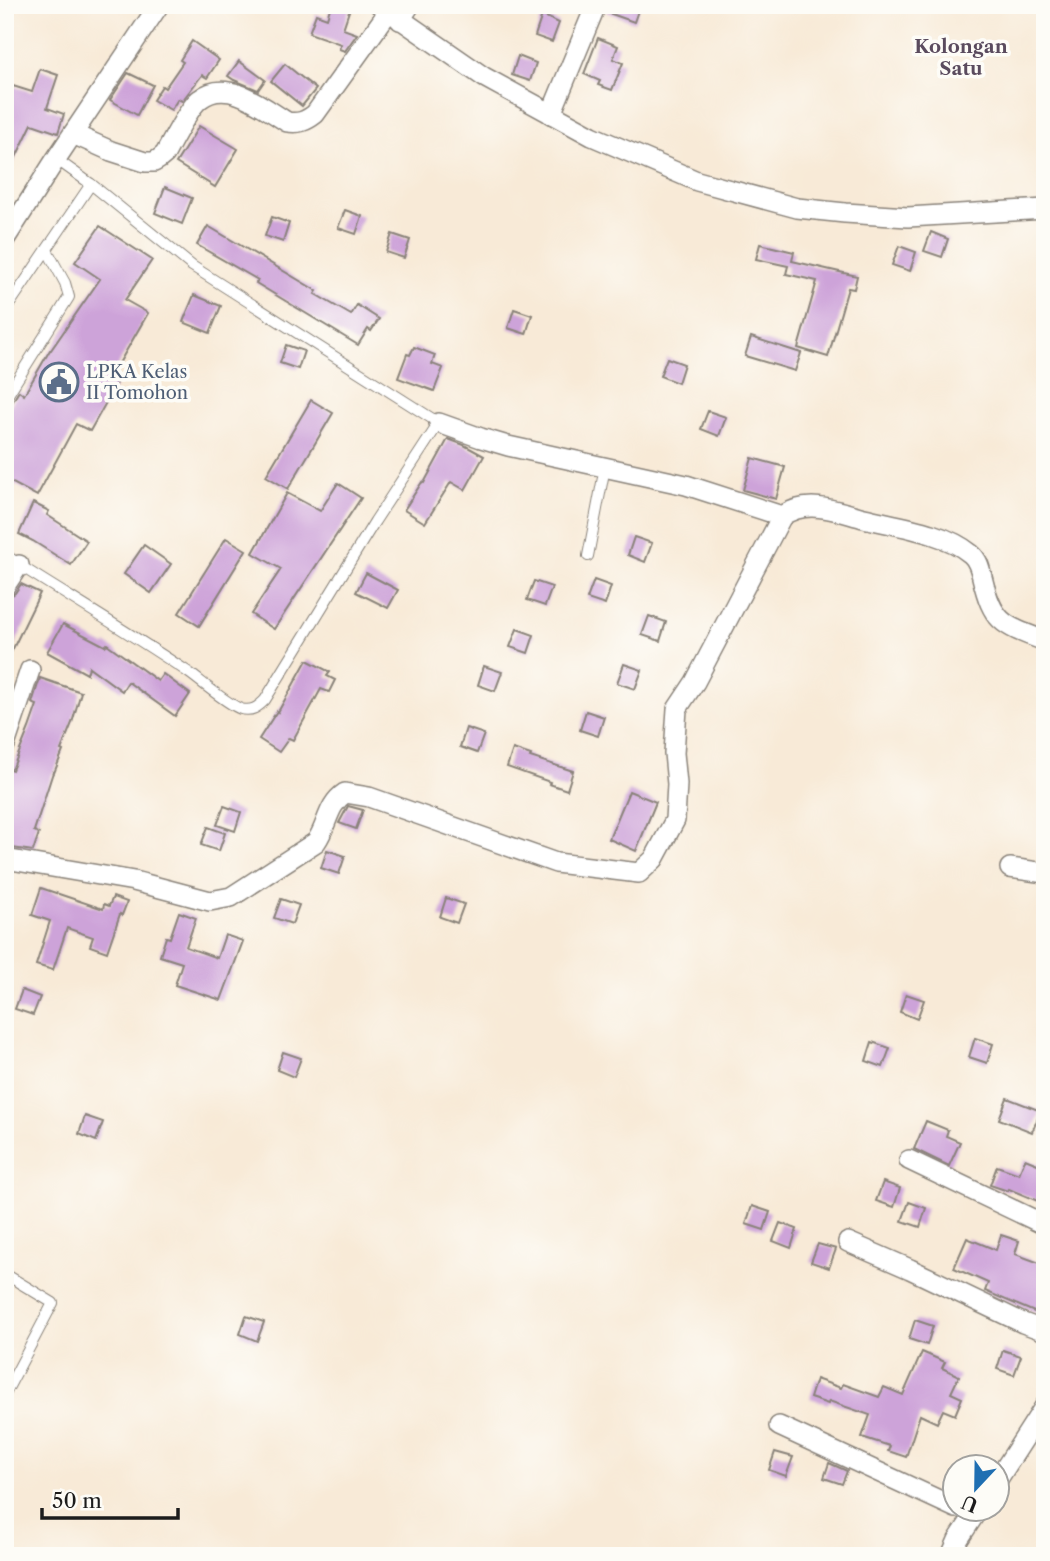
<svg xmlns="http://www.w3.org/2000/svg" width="1050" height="1561" viewBox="0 0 1050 1561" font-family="'Libre Caslon Text',serif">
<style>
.building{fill:#cda3d9}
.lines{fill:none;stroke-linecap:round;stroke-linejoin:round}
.lane-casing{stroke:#8a837a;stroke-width:12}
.street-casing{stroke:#8a837a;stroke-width:22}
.lane{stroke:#fff;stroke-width:10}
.street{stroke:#fff;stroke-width:19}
.labels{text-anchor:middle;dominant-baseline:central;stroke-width:7;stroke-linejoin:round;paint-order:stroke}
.service-label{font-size:18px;fill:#4e5e75;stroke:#fdfcf7;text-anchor:start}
.neighbourhood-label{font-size:19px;font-weight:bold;fill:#5a4b5e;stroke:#fdfcf7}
</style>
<rect width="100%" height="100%" fill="#fdfcf7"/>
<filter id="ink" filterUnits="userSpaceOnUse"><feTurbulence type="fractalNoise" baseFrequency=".0143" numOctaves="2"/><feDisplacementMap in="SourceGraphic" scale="14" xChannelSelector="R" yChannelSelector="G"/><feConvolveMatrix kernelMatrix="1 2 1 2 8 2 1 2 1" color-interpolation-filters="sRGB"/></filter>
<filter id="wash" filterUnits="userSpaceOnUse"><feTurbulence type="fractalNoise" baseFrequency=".00686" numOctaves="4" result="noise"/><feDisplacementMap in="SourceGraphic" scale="28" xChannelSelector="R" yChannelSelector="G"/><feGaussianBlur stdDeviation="1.57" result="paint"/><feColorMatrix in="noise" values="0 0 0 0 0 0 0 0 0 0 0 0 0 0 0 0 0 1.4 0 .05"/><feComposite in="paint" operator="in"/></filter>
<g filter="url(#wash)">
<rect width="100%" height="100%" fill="#f8ead7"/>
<g id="blocks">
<!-- building -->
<g class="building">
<polygon points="331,5 351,5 343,29 357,34 345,51 339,49 341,44 309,33 316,14 327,18"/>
<polygon points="608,5 640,5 634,22 606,12"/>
<polygon points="542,15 559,23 552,42 535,36"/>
<polygon points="598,38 618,46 613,59 623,63 612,90 598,85 600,81 584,74"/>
<polygon points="192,41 219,60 207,78 202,75 182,101 178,99 171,110 153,100 162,86 165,88 183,62 180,60"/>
<polygon points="518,56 536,63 530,81 512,75"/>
<polygon points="239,61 265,80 258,90 234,80 228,76"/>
<polygon points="285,64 316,89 302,106 271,81"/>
<polygon points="40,69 58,75 47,108 64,114 58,133 32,124 5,180 5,108 13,86 32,92"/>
<polygon points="128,73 153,85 137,115 110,100"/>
<polygon points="199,126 238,149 215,187 176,163"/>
<polygon points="165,187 192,198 182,224 155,213"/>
<polygon points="345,210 362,216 356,234 338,228"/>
<polygon points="272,217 289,223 283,242 265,236"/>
<polygon points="100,226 152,260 125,300 148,313 110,379 117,383 90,431 76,424 37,496 5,479 5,414 19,391 24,395 50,350 51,350 100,279 75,262"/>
<polygon points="208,226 317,291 315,294 351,315 357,305 379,319 371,331 368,329 358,345 256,283 258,280 197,245"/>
<polygon points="931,232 948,239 942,257 924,251"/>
<polygon points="392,234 410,240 404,258 386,252"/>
<polygon points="760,244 794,252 792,261 857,276 854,289 848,288 828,357 798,348 817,281 786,274 788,266 756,259"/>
<polygon points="899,246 916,252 910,271 892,265"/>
<polygon points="194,295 221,306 210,333 183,322"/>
<polygon points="514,309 532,315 526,334 508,328"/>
<polygon points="751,337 801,353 795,371 745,356"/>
<polygon points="286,345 304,351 298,369 280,363"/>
<polygon points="414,347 435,355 432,364 443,368 434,391 398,378 407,354 410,355"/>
<polygon points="667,358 684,364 678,383 660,376"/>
<polygon points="311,400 333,413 288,489 266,476"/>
<polygon points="708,411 726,417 719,436 701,429"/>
<polygon points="448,439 464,445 484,456 465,490 451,482 425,523 404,510 422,482 424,483"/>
<polygon points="752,458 785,467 776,499 743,490"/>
<polygon points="338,483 361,498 274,629 251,614 281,569 253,553 287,493 320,511"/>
<polygon points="33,503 49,511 47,515 87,541 71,565 33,541 19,534"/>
<polygon points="634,537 652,543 645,562 628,555"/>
<polygon points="226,538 246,550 199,626 179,613"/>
<polygon points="144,545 171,564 151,593 124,574"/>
<polygon points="366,573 398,590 388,608 356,592"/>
<polygon points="594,580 611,586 605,605 587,599"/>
<polygon points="534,581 552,587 545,606 527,600"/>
<polygon points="21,584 40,593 5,665 5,605 9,597 15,593"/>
<polygon points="649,616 666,622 660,641 642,635"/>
<polygon points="63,624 105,646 107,644 158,681 163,674 190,694 175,716 128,682 122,691 89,667 87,674 47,652"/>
<polygon points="517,629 534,635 528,653 510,647"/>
<polygon points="307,660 330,672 327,676 335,680 329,692 321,689 293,740 289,738 279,752 259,739 277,711 278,712"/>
<polygon points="624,664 642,670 635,689 617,683"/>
<polygon points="484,666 502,672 495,691 478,685"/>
<polygon points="40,678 81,692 72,723 61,750 63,751 54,773 53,772 34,831 39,833 33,851 5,847 5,767 12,770 29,728 37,705 32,703"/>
<polygon points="586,711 604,717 598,736 580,730"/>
<polygon points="466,728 484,734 477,753 460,747"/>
<polygon points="513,749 531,755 530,757 573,771 567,790 549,784 550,782 507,767"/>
<polygon points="629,791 656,802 636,851 609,839"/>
<polygon points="224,806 241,812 235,831 217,825"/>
<polygon points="348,806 363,810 356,829 339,823"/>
<polygon points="208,827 225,833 219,851 201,845"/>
<polygon points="327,850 345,856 339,874 321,868"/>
<polygon points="41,888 103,909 104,904 109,906 113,897 127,902 122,915 120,914 107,952 90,946 93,937 67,928 53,970 36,965 50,921 32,915"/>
<polygon points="446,898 464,904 457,923 440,917"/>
<polygon points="281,899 299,905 292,924 274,918"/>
<polygon points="179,912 196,918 186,947 217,958 225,935 243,941 221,1000 175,985 182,963 160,956 166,937 170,938"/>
<polygon points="22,990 40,997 33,1015 15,1009"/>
<polygon points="906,994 924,1000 917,1019 900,1012"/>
<polygon points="975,1038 993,1044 987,1063 969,1057"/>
<polygon points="872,1042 890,1048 883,1067 866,1061"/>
<polygon points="283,1052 301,1058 294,1077 277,1070"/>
<polygon points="1007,1098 1041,1111 1032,1132 999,1119"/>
<polygon points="85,1116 103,1122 96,1141 79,1134"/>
<polygon points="926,1121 948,1130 946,1136 960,1142 949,1166 914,1149"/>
<polygon points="1025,1159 1045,1167 1045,1204 1009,1189 1008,1191 990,1185 997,1166 1019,1174"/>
<polygon points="883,1182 900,1188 894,1207 876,1201"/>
<polygon points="909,1202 926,1208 920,1227 902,1221"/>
<polygon points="752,1206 770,1212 764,1230 746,1224"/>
<polygon points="780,1223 797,1229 791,1248 773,1241"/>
<polygon points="1001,1235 1019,1241 1015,1254 1045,1265 1045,1300 1039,1314 985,1291 988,1283 954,1268 967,1238 996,1250"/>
<polygon points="818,1244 836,1249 829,1268 811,1262"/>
<polygon points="246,1316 264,1322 257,1341 240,1334"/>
<polygon points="915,1320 933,1326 927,1345 909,1339"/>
<polygon points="1003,1350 1021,1356 1014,1375 997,1369"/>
<polygon points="922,1352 945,1362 942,1368 959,1376 951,1393 962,1398 955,1415 943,1410 937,1423 920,1415 906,1457 888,1451 890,1446 862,1437 870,1415 829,1401 828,1404 810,1398 816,1379 841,1388 843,1384 879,1397 884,1387 903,1395"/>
<polygon points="775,1452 793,1457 786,1476 769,1470"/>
<polygon points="829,1463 847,1471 842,1484 824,1478"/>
</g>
</g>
</g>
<g filter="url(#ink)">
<use href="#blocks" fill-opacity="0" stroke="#8a837a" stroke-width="2"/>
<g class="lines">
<defs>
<g id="lane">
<polyline points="5,311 91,184"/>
<polyline points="5,399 69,297 65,283 47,250"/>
<path d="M5 554 19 565C76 601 133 635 188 672 202 682 227 704 241 709 252 712 258 707 265 700L375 521 439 423 192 266 91 184 56 159"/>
<polyline points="588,556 605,467"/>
<polyline points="5,1274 53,1303 5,1394"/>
</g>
<g id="street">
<polyline points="380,5 484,77 592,136 697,181 797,208 845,213 908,217 1045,209"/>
<polyline points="400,20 410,5"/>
<polyline points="551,114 596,5"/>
<path d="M73 134 111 151 145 162H154L159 159 165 154C172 141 190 106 200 99 227 77 263 107 287 122 299 124 306 121 315 114L389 11"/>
<polyline points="5,239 56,159 159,5"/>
<path d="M782 516C791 510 800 507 812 507 829 507 848 514 864 518 897 526 945 532 971 554 978 560 980 568 982 577 993 623 1002 625 1045 641"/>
<polyline points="5,586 19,565"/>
<polyline points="5,745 30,670"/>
<path d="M5 859 134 881 210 901 231 897 316 842C328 825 327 805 345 793L369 797 556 863 639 873 654 859 675 820 677 784 674 753 677 709 695 682 782 516 686 485 508 446 481 438 439 423"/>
<polyline points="1010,868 1045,873"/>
<polyline points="909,1160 1045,1225"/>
<polyline points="848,1242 910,1269 1023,1323 1045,1331"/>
<polyline points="779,1426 956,1508"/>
<polyline points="998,1479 1045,1406"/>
<polyline points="951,1556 958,1540 979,1508"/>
</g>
</defs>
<!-- lane casing -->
<use href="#lane" class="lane-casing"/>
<!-- street casing -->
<use href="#street" class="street-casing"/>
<!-- lane -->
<use href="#lane" class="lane"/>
<!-- street -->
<use href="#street" class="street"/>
</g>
</g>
<!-- icons -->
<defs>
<symbol id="civic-ring" viewBox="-11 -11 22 22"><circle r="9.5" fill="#fdfcf7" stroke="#5c6f8a" stroke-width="1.5"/><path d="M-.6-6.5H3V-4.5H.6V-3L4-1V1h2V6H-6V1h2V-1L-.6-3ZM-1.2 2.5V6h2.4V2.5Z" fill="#5c6f8a"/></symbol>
</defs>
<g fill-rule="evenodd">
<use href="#civic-ring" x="37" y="360" width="44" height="44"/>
</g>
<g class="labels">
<!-- service labels -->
<g class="service-label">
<text x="86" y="372">LPKA Kelas<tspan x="86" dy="21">II Tomohon</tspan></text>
</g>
<!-- neighbourhood labels -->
<g class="neighbourhood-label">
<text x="961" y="46">Kolongan<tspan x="961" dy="22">Satu</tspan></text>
</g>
</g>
<!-- margin -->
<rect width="1050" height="1561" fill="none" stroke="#fdfcf7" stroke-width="28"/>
<!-- north arrow -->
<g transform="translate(976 1488) rotate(202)"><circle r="33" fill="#fdfcf7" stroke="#a3a29f" stroke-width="2"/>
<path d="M0-5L12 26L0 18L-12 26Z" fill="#1f6fb2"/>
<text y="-10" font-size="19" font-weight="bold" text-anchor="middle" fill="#1c1c1c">U</text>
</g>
<!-- scale -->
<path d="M42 1508v10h136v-10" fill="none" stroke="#1c1c1c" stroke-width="3.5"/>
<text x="52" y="1508" font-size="21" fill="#1c1c1c" stroke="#fdfcf7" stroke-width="5" paint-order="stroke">50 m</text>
</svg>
